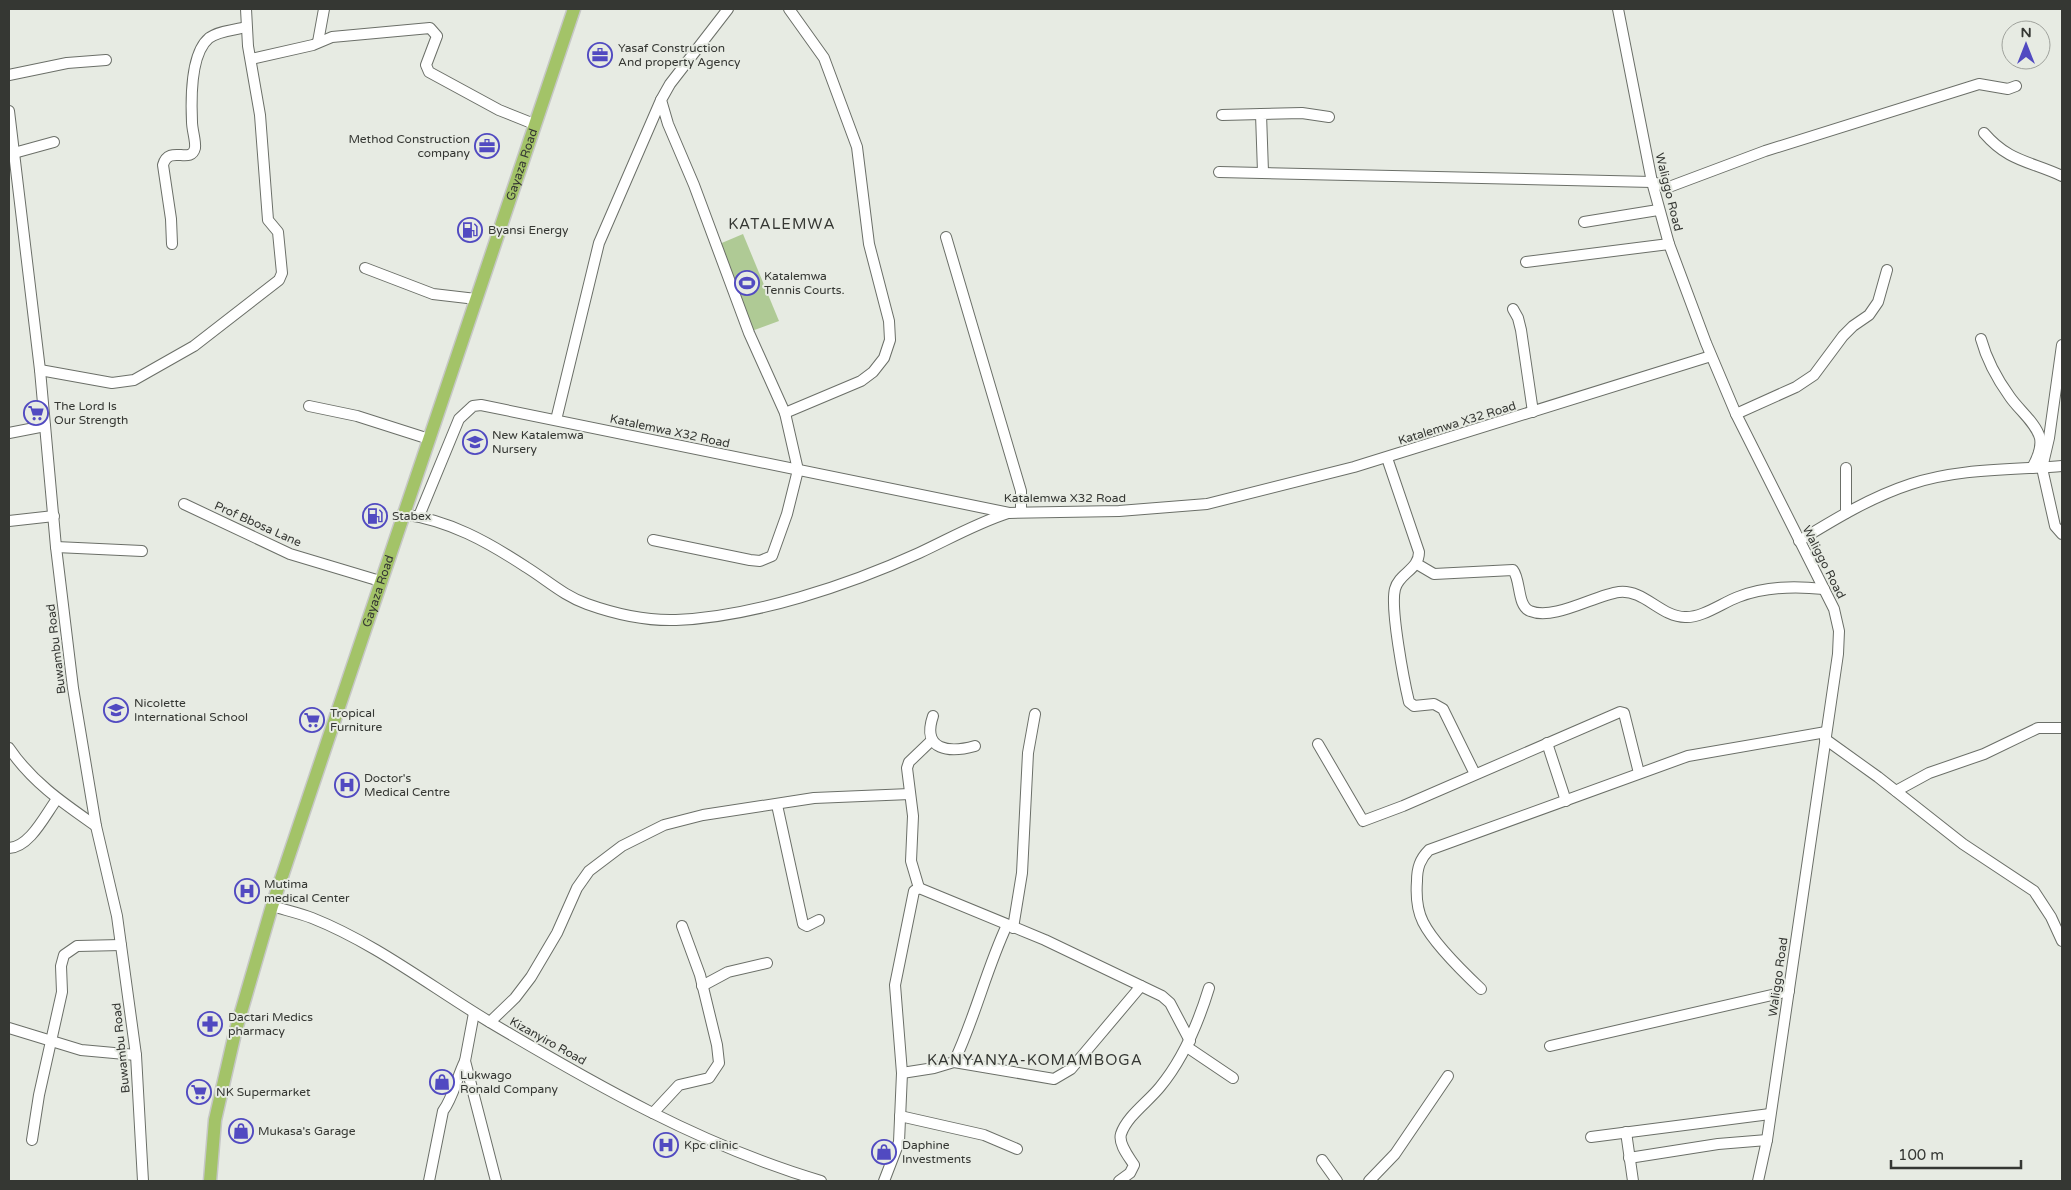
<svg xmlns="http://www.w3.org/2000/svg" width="2071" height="1190" viewBox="0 0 2071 1190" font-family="'Varela Round',sans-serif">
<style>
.green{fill:#afca95}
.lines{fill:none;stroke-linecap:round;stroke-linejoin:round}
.minor-casing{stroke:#6b6f68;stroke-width:12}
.major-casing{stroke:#c6c7c6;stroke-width:15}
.minor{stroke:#fff;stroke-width:10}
.major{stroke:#a3c368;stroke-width:12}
.labels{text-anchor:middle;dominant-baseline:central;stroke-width:4;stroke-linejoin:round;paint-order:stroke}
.poi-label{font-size:12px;fill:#353733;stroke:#e7ebe3;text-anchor:start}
.street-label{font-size:12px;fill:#353733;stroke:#e7ebe3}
.quarter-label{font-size:15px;letter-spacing:1px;fill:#353733;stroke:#e7ebe3}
</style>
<rect width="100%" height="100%" fill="#e7ebe3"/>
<!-- green -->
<polygon class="green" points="743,234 779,321 749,332 717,245"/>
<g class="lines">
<defs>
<g id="minor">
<polyline points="1618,9 1652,182 1669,244 1706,343 1736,414 1834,609 1839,631 1838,654 1767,1140 1758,1181"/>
<polyline points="318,42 324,9"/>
<polyline points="251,59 313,45 332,37 430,28 437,36 426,65 429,72 499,110 534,124"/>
<polyline points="9,75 67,63 106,60"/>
<polyline points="9,111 40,370 56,547 73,688 96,826 117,916 136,1055 143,1181"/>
<polyline points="1222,115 1261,114"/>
<path d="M1984 133C2009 162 2030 161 2062 176"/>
<polyline points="14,153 54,142"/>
<polyline points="1219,172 1652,182 1669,187 1765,151 1979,84 2008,89 2016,86"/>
<polyline points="1263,172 1261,114 1302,113 1329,117"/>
<polyline points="1584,222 1658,210"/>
<polyline points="946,237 1021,491 1021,512"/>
<path d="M172 244 171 219 163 165C169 144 191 165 195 148 196 141 192 130 192 122 191 100 190 54 209 38 218 31 235 30 246 27"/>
<polyline points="1526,262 1669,244"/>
<polyline points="365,268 433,294 476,299"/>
<polyline points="1513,309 1518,318 1521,330 1533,412"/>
<path d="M1981 339C1987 361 1997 379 2010 397 2019 410 2036 423 2040 438 2042 448 2037 459 2032 468"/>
<polyline points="2062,345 2049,438 2042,468 2055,526 2062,534"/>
<polyline points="40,370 112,383 134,380 194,346 279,280 282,273 278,232 268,220 260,115 248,46 246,9"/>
<polyline points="309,406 357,416 429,439"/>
<polyline points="785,413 861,381 873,372 884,358 890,340 889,321 869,244 857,147 824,58 789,9"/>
<polyline points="1736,414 1796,387 1814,375 1843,336 1853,326 1869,315 1878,302 1887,270"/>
<polyline points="556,420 599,243 661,100"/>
<polyline points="9,433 45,426"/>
<path d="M1387 458 1419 552C1419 570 1399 573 1395 589 1390 608 1404 681 1409 702L1414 706 1434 704 1443 709 1475 774"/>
<polyline points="1846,468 1846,513"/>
<polyline points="184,504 290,554 380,581"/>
<path d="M402 514C449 520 488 542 526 567 547 580 564 596 587 604 615 614 646 621 676 620 753 617 849 585 919 553 949 539 977 523 1008 513"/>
<polyline points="419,516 459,419 473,406 481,405 1009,513 1119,511 1207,504 1354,467 1711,356"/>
<polyline points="9,521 54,516"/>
<polyline points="653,540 750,560 760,561 772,556 787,514 798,470 785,413 749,333 694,185 668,124 661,100 670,84 728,9"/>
<path d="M1799 541C1835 519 1871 497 1911 484 1959 468 2013 470 2062 466"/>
<polyline points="56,547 142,551"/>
<path d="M1417 564 1434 574 1513 570C1521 580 1517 606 1530 611 1554 621 1595 595 1619 592 1644 589 1661 617 1685 617 1702 618 1722 603 1738 597 1766 586 1795 586 1824 589"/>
<path d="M933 716C921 751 950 753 975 746"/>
<polyline points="1825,739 1878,777 1963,844 2034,891 2051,917 2062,941"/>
<polyline points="1547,743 1566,801"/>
<polyline points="1318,744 1363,821 1403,806 1620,712 1624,713 1639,773"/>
<path d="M9 748C32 782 63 803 96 826"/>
<polyline points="1896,791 1929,773 1984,754 2038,728 2062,728"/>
<polyline points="777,805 803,924 807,926 819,920"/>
<path d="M9 848C30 847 45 815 57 799"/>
<polyline points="919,888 1045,940 1162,996 1170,1003 1190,1041"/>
<polyline points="919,888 911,861 913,816 907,768 909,762 932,740"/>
<path d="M272 906C285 910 299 913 312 918 375 943 430 986 488 1021 594 1084 702 1146 821 1181"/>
<polyline points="1013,928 1022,873 1028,753 1035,714"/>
<polyline points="702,986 728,972 767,963"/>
<path d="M1481 989C1463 972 1434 944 1423 922 1417 910 1416 894 1417 881 1417 868 1420 859 1429 850L1688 756 1826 732"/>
<polyline points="474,1013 465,1061 496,1181"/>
<polyline points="490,1022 515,998 531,977 557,933 577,888 589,871 622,846 664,825 703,815 814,798 910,794"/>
<polyline points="9,1028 81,1050 136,1055"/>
<polyline points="1550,1046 1789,991"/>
<polyline points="1187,1047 1233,1078"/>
<path d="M954 1062C975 1018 986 970 1007 925"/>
<polyline points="902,1073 934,1068 954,1062 1054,1079 1071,1069 1141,986"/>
<polyline points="653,1113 679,1085 709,1078 719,1063 717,1045 700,975 682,926"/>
<polyline points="900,1116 984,1135 1017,1149"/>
<polyline points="1626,1132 1633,1181"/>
<polyline points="1591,1137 1770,1114"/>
<polyline points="32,1140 39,1095 62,992 61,966 64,955 77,946 121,945"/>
<polyline points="1629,1158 1718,1144 1767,1140"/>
<polyline points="1322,1160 1337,1181"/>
<path d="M429 1181 443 1111C453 1098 457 1077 465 1061"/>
<polyline points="884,1181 899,1142 902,1073 895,985 914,891 919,888"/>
<path d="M1119 1181 1130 1173 1134 1165C1129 1157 1118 1144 1121 1134 1127 1116 1148 1102 1160 1087 1184 1058 1198 1024 1209 988"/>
<polyline points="1369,1181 1395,1154 1448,1076"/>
</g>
<g id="major">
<path id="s1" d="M210 1181 215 1120 235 1033 272 906 574 9"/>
</g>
</defs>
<!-- minor casing -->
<use href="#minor" class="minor-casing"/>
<!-- major casing -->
<use href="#major" class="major-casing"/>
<!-- minor -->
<use href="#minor" class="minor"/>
<!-- major -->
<use href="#major" class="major"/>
</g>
<!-- icons -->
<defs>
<symbol id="office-ring" viewBox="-11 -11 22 22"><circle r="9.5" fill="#e7ebe3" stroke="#514ac1" stroke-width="1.5"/><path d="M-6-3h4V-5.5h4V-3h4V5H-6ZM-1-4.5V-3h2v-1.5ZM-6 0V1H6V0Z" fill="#514ac1"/></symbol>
<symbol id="fuel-ring" viewBox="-11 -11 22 22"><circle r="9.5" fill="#e7ebe3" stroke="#514ac1" stroke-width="1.5"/><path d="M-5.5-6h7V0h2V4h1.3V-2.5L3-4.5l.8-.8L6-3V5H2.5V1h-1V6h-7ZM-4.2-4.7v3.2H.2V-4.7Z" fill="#514ac1"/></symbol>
<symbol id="stadium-ring" viewBox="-11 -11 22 22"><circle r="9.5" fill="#e7ebe3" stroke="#514ac1" stroke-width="1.5"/><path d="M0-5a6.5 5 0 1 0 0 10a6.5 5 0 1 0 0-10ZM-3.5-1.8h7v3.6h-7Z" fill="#514ac1"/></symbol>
<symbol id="supermarket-ring" viewBox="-11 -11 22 22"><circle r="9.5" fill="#e7ebe3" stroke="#514ac1" stroke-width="1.5"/><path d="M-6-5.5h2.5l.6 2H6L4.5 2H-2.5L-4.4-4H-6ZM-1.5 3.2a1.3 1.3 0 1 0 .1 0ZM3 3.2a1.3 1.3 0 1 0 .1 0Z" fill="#514ac1"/></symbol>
<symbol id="school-ring" viewBox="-11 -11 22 22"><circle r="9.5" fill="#e7ebe3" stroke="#514ac1" stroke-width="1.5"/><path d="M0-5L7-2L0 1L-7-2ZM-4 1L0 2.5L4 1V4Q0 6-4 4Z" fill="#514ac1"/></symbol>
<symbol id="hospital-ring" viewBox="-11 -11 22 22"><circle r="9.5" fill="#e7ebe3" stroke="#514ac1" stroke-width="1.5"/><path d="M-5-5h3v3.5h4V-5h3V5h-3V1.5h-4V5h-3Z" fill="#514ac1"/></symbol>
<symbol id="pharmacy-ring" viewBox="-11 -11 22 22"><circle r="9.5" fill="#e7ebe3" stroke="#514ac1" stroke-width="1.5"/><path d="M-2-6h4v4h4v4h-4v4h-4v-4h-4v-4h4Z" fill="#514ac1"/></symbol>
<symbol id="shop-ring" viewBox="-11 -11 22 22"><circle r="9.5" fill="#e7ebe3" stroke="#514ac1" stroke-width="1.5"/><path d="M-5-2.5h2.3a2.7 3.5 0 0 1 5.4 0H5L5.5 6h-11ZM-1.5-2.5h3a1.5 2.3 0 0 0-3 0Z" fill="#514ac1"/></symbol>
</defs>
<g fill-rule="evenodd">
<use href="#office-ring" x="586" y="41" width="28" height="28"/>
<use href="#office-ring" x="473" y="132" width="28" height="28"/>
<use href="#fuel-ring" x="456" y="216" width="28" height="28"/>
<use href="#stadium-ring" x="733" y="269" width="28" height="28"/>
<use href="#supermarket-ring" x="22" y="399" width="28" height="28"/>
<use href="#school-ring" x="461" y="428" width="28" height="28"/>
<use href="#fuel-ring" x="361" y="502" width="28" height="28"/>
<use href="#school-ring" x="102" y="696" width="28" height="28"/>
<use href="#supermarket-ring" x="298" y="706" width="28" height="28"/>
<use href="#hospital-ring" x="333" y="771" width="28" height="28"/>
<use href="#hospital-ring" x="233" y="877" width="28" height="28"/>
<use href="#pharmacy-ring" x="196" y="1010" width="28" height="28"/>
<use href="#shop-ring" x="428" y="1068" width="28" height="28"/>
<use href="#supermarket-ring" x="185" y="1078" width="28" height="28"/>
<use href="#shop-ring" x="227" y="1117" width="28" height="28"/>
<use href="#hospital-ring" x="652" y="1131" width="28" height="28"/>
<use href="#shop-ring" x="870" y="1138" width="28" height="28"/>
</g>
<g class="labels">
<!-- poi labels -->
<g class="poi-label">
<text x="618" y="48">Yasaf Construction<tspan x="618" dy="14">And property Agency</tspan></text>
<text x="470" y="139" text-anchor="end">Method Construction<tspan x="470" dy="14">company</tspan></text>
<text x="488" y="230">Byansi Energy</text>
<text x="764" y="276">Katalemwa<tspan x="764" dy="14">Tennis Courts.</tspan></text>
<text x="54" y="406">The Lord Is<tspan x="54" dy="14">Our Strength</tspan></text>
<text x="492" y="435">New Katalemwa<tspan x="492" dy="14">Nursery</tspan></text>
<text x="392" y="516">Stabex</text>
<text x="134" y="703">Nicolette<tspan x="134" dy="14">International School</tspan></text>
<text x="330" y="713">Tropical<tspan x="330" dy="14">Furniture</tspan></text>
<text x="364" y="778">Doctor's<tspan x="364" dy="14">Medical Centre</tspan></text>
<text x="264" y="884">Mutima<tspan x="264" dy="14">medical Center</tspan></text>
<text x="228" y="1017">Dactari Medics<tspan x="228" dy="14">pharmacy</tspan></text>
<text x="460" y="1075">Lukwago<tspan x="460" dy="14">Ronald Company</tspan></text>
<text x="216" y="1092">NK Supermarket</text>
<text x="258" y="1131">Mukasa's Garage</text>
<text x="684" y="1145">Kpc clinic</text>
<text x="902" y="1145">Daphine<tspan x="902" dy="14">Investments</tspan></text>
</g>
<!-- street labels -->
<g class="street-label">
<text stroke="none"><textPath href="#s1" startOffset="1065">Gayaza Road</textPath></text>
<text transform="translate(1669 192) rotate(76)">Waliggo Road</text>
<text transform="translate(1457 423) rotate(-17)">Katalemwa X32 Road</text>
<text transform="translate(670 431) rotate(12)">Katalemwa X32 Road</text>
<text x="1065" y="498">Katalemwa X32 Road</text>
<text transform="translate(258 524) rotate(24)">Prof Bbosa Lane</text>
<text transform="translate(1824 562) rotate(63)">Waliggo Road</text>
<text stroke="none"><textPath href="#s1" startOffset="615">Gayaza Road</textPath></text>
<text transform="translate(56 649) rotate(-97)">Buwambu Road</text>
<text transform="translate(1778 977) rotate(-82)">Waliggo Road</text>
<text transform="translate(548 1041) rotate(29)">Kizanyiro Road</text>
<text transform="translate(121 1048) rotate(-96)">Buwambu Road</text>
</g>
<!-- quarter labels -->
<g class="quarter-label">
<text x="782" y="224">KATALEMWA</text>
<text x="1035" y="1060">KANYANYA-KOMAMBOGA</text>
</g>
</g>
<!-- border -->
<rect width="2071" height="1190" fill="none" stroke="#353733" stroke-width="20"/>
<!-- north arrow -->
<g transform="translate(2026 45)"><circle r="24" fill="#e7ebe3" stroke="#a0a39d"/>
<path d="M0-4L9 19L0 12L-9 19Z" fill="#514ac1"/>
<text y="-8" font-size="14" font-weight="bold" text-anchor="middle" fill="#353733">N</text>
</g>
<!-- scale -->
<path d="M1891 1160v8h130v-8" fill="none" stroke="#353733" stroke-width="2.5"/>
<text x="1898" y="1160" font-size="15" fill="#353733" stroke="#e7ebe3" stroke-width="4" paint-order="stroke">100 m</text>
</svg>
